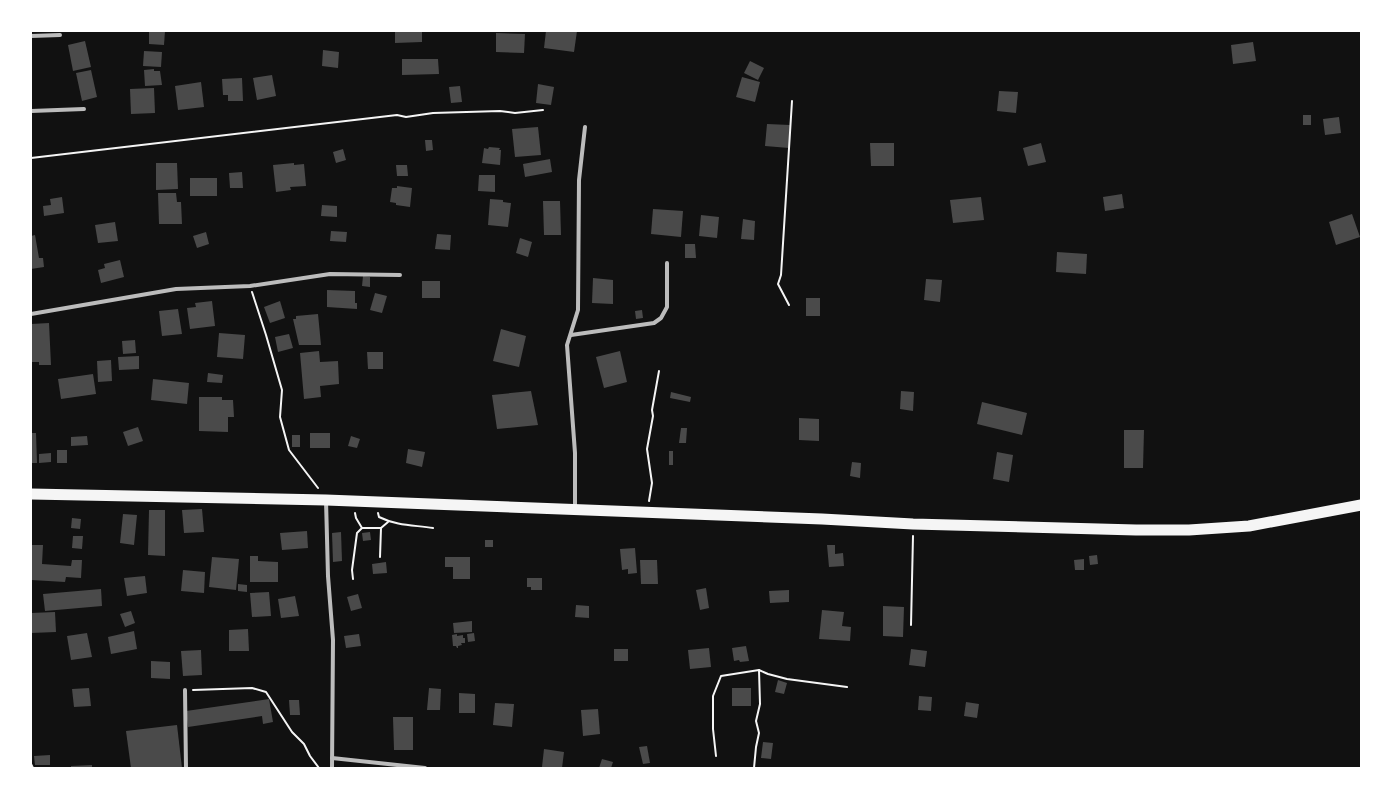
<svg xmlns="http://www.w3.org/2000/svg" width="1392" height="799" viewBox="0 0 1392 799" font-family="'IBM Plex Sans',sans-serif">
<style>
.building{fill:#4a4a4a}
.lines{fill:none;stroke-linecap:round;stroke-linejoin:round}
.path{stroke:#f5f5f5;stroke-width:2}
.minor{stroke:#bcbcbc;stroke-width:4}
.trunk{stroke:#f5f5f5;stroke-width:11}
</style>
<rect width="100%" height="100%" fill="#111"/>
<!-- building -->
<g class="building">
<polygon points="149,31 165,31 164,45 149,44"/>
<polygon points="395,31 422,31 422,42 395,43"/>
<polygon points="546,31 577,31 574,52 544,48"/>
<polygon points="496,33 525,34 524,53 496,52"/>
<polygon points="85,41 91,67 73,71 68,45"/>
<polygon points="1253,42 1256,61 1233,64 1231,45"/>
<polygon points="323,50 339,52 338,68 322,66"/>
<polygon points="144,51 162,52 161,67 143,66"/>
<polygon points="402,59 438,59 439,74 402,75"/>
<polygon points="750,61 764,68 758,80 744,73"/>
<polygon points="154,69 154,71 160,71 162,85 145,86 144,70"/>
<polygon points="91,70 97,97 82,101 76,73"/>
<polygon points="272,75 276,96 257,100 253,78"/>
<polygon points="742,77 760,82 755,102 736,97"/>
<polygon points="242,78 243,101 228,101 228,95 223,95 222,79"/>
<polygon points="201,82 204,107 178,110 175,86"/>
<polygon points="538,84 554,87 551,105 536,103"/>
<polygon points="460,86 462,102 451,103 449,87"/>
<polygon points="154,88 155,113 131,114 130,89"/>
<polygon points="999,91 1018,92 1016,113 997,111"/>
<rect x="1303" y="115" width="8" height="10"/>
<polygon points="1339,117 1341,133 1325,135 1323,119"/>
<polygon points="767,124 790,125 789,148 765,146"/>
<polygon points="538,127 541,155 515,157 512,129"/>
<polygon points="425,140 432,140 433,150 426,151"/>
<polygon points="870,143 894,143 894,166 871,166"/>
<polygon points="1041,143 1046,162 1028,166 1023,148"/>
<polygon points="489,147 500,148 499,150 501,150 500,165 482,163 484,148 488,149"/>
<polygon points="343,149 346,160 336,163 333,152"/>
<polygon points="550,159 552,172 525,177 523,164"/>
<polygon points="156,163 177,163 178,189 156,190"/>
<polygon points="294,163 294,165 304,164 306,186 290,187 291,190 276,192 273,165"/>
<polygon points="396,165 407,165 408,176 397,176"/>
<polygon points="242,172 243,188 230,188 229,173"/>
<polygon points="479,175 495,175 495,192 478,191"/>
<rect x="190" y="178" width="27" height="18"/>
<polygon points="397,186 412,188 410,207 396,205 396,203 390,202 392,188 397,188"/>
<polygon points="158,193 176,193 177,202 181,202 182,224 159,224"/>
<polygon points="1122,194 1124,208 1105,211 1103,197"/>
<polygon points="62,197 64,213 44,216 43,206 51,205 50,199"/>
<polygon points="981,197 984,220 953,223 950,200"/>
<polygon points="490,199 503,200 503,202 511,203 508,227 488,225"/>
<polygon points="543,201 560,201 561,235 544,235"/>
<polygon points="322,205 337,206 337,217 321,216"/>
<polygon points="653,209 683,211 681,237 651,234"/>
<polygon points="1352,214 1360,237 1336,245 1329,222"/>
<polygon points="701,215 719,217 717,238 699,236"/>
<polygon points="743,219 755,221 754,240 741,239"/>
<polygon points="115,222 118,241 98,243 95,225"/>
<polygon points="331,231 347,232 346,242 330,241"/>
<polygon points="206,232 209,244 197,248 193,236"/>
<polygon points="437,234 451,235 450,250 435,249"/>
<polygon points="35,235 39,258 43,258 44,267 31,269 31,236"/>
<polygon points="520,238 532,242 528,257 516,253"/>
<polygon points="685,244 695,244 696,258 685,258"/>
<polygon points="1057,252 1087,254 1086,274 1056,272"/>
<polygon points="120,260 124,277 101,283 98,270 105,268 104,264"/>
<polygon points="363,276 370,277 370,287 362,286"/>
<polygon points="593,278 613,280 613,304 592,303"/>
<polygon points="926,279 942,280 940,302 924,300"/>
<rect x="422" y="281" width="18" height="17"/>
<polygon points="327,290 355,291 355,303 357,303 357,309 327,307"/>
<polygon points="375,293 387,296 382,313 370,310"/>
<rect x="806" y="298" width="14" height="18"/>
<polygon points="212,301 215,326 190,329 187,308 196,307 195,303"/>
<polygon points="280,301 285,318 270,323 264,307"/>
<polygon points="178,309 182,334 162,336 159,311"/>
<polygon points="642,310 643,318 636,319 635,311"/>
<polygon points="318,314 321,345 299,345 293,319 296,319 296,316"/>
<polygon points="49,323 51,365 39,365 39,362 31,362 31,324"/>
<polygon points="501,329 526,336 519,367 493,361"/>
<polygon points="219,333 245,335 243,359 217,357"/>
<polygon points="289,334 293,348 278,352 275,337"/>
<polygon points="135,340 136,353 123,354 122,341"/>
<polygon points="319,351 320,362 338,361 339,384 320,386 321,397 304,399 300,353"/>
<polygon points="620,351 627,382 604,388 596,357"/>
<polygon points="367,352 383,352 383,369 368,369"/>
<polygon points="139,356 139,369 119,370 118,357"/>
<polygon points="111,360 112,381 98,382 97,361"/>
<polygon points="208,373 223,375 222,383 207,382"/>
<polygon points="93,374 96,394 61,399 58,379"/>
<polygon points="153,379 189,383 187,404 151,400"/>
<polygon points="531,391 538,425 497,429 492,395"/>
<polygon points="901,391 914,392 913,411 900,409"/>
<polygon points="671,392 691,397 690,402 670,398"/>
<polygon points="199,397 222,397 222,400 233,400 234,417 228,417 228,432 199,431"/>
<polygon points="982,402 1027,413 1022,435 977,424"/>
<polygon points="799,418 819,419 819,441 799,440"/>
<polygon points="138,427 143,441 128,446 123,432"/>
<polygon points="681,428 687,428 686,443 679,443"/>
<polygon points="1124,430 1144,430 1143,468 1124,468"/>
<polygon points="31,433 36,433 37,463 31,463"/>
<rect x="310" y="433" width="20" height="15"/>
<rect x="292" y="435" width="8" height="12"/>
<polygon points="87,436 88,445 71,446 71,437"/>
<polygon points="351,436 360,439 357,448 348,446"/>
<polygon points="408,449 425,452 422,467 406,463"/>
<rect x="57" y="450" width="10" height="13"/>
<rect x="669" y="451" width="4" height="14"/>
<polygon points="997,452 1013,455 1009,482 993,479"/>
<polygon points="51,453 51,462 39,463 39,454"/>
<polygon points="852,462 861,463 860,478 850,476"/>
<polygon points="202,509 204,532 184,533 182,510"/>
<polygon points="149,510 165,510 165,556 148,555"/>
<polygon points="123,514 137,515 134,545 120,543"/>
<polygon points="72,518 81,519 80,529 71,528"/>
<polygon points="307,531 308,548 282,550 280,533"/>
<polygon points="341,532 342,561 333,562 332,533"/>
<polygon points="370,532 371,540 363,541 362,533"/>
<polygon points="73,536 83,536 82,549 72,548"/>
<rect x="485" y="540" width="8" height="7"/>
<polygon points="31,545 43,545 42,564 71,566 72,560 82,560 81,578 66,577 65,582 31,580"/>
<polygon points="827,545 835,545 835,554 843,553 844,566 829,567"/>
<polygon points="635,548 637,573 628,574 628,569 622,570 620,549"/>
<polygon points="1097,555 1098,564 1090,565 1089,556"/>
<polygon points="250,556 258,556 258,561 278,562 278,582 250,582"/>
<polygon points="212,557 239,559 236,590 209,587"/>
<polygon points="445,557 470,557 470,579 453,579 453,567 445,567"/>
<polygon points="1084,559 1084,570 1075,570 1074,560"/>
<polygon points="640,560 657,560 658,584 641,584"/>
<polygon points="386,562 387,573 373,574 372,564"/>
<polygon points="183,570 205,572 204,593 181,591"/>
<polygon points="145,576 147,593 127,596 124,578"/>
<polygon points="527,578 542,578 542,590 531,590 531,587 527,587"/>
<polygon points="238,584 247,585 247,592 238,591"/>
<polygon points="706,588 709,608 700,610 696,590"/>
<polygon points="101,589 102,606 45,611 43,594"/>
<polygon points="789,590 789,602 770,603 769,591"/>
<polygon points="269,592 271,616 252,617 250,593"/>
<polygon points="358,594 362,608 351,611 347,597"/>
<polygon points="295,596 299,616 281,618 278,599"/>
<polygon points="576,605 589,606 589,618 575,617"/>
<polygon points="883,606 904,607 903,637 883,636"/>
<polygon points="822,610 844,612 842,626 851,627 850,641 819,639"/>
<polygon points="131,611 135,623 125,627 120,614"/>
<polygon points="55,612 56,632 31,633 31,613"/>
<polygon points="472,621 472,632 454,633 453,623"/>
<polygon points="248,629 249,651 229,651 229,630"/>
<polygon points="134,631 137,649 111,654 108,637"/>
<polygon points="87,633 92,657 71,660 67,636"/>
<polygon points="474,633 475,641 468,642 467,634"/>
<polygon points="359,634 361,646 346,648 344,636"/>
<polygon points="457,634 457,636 463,635 463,638 465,638 465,643 461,643 462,645 458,646 458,648 457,648 456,646 453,646 452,635"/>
<polygon points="746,646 749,661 740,662 739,660 734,661 732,648"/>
<polygon points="709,648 711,667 690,669 688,650"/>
<rect x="614" y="649" width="14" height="12"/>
<polygon points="911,649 927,651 925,667 909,665"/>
<polygon points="201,650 202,675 183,676 181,651"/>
<polygon points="151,661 170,662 170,679 151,678"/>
<polygon points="778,680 787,683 784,694 775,692"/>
<polygon points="89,688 91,706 74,707 72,689"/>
<polygon points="429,688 441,689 440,710 427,710"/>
<rect x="732" y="688" width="19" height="18"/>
<polygon points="459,693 475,694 475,713 459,713"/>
<polygon points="919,696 932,697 931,711 918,710"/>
<polygon points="269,699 273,722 263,724 262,716 188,727 186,711"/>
<polygon points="289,700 299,700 300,715 290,715"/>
<polygon points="966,702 979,704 977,718 964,716"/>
<polygon points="495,703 514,704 512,727 493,725"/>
<polygon points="598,709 600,734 583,736 581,710"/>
<polygon points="393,717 413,717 413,750 394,750"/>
<polygon points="177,725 182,768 131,768 126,731"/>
<polygon points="763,742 773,743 771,759 761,758"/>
<polygon points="647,746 650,763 643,764 639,747"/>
<polygon points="544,749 564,752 562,768 542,767"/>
<polygon points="50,755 50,765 35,765 34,756"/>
<polygon points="602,759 613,762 611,768 599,768"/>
<polygon points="92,765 92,768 71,768 71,766"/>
</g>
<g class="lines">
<!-- path -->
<g class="path">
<polyline points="31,158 397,115 406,117 433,113 500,111 515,113 543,110"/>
<polyline points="252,292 266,335 282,390 280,417 289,450 318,488"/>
<polyline points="789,305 778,284 781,275 792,101"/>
<polyline points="649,501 652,483 647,449 653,416 652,410 659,371"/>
<polyline points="355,513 356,518 362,528"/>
<path d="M378 513 379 517C397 526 414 525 433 528"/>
<polyline points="380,557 381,528 388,522"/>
<polyline points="353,579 352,570 357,533 362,528 381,528"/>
<polyline points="911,625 913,536"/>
<polyline points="759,670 768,674 787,679 847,687"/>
<polyline points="193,690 252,688 266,692 292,732 304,744 310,756 319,768"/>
<polyline points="716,756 713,729 713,696 721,676 759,670 760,704 756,721 759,733 756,747 754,768"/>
<polyline points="31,764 33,768"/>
</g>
<!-- minor -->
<g class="minor">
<polyline points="31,36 60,35"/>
<polyline points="31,111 84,109"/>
<polyline points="31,314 176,289 250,286 330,274 400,275"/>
<polyline points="571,335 654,323 661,318 667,307 667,263"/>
<polyline points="326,500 328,576 333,640 332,768"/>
<polyline points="575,509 575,453 567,345 578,310 579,180 585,127"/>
<polyline points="185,690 186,768"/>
<polyline points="332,758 425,768"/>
</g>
<!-- trunk -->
<polyline class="trunk" points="31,494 326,500 822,519 913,524 1136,530 1189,530 1249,526 1361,505"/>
</g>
<!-- border -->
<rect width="1392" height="799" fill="none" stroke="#ffffff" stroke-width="64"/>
</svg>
